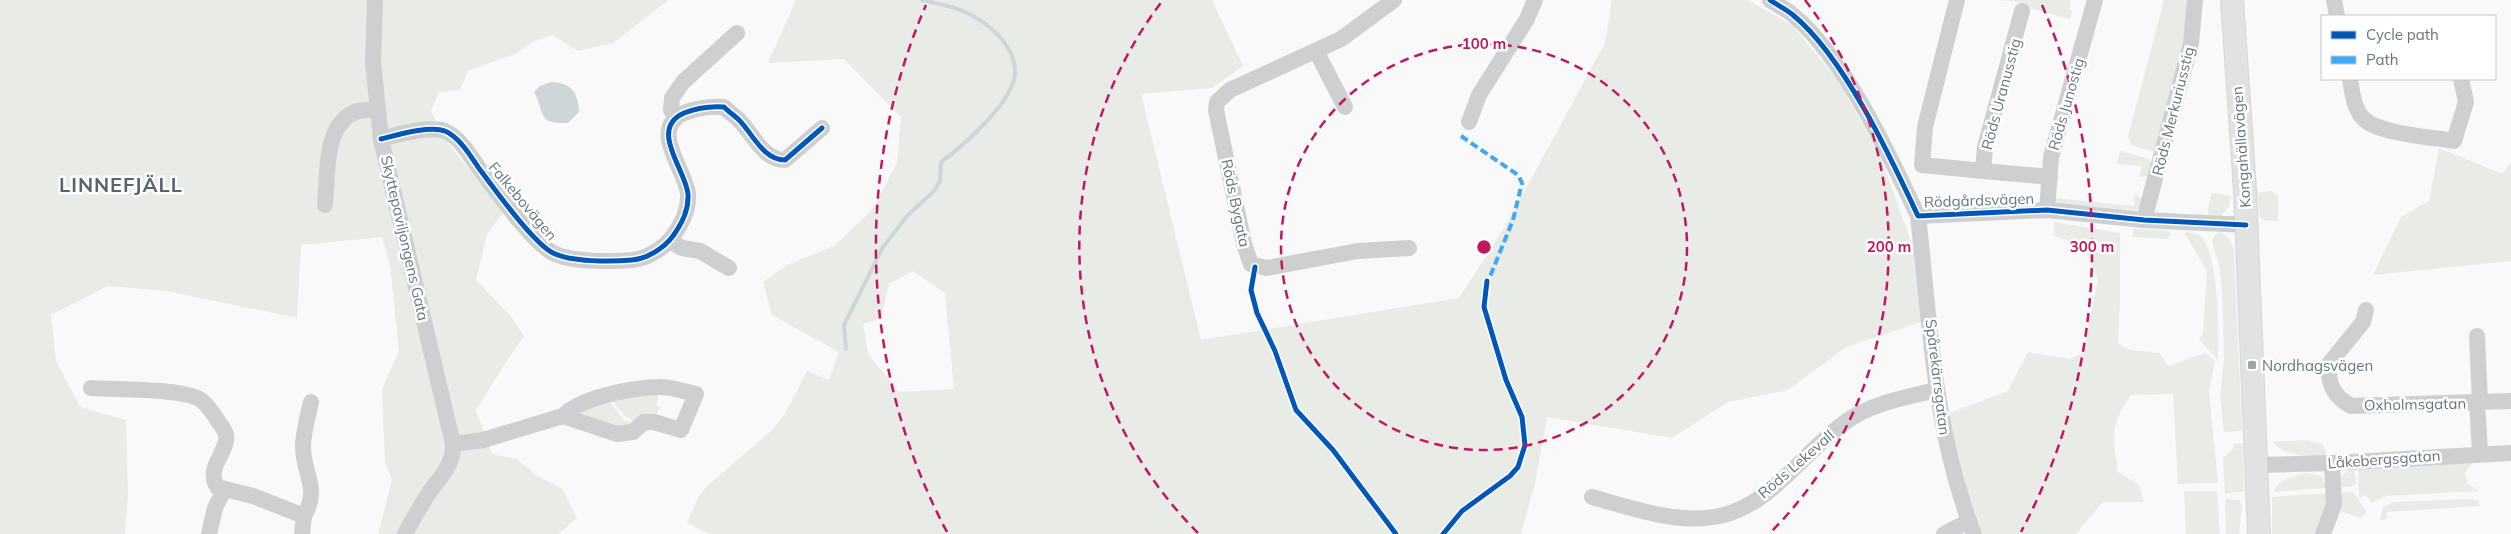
<svg xmlns="http://www.w3.org/2000/svg" width="2511" height="534" viewBox="0 0 2511 534" font-family="Mulish,sans-serif">
<style>
.green{fill:#e8ebe6;fill-rule:evenodd}
.water{fill:#ced6d9}
.lines{fill:none;stroke-linecap:round;stroke-linejoin:round}
.stream{stroke:#ced6d9;stroke-width:4}
.secondary-casing{stroke:#d5d6d7;stroke-width:24}
.street{stroke:#cecfd0;stroke-width:16}
.secondary{stroke:#e1e2e2;stroke-width:22}
.quiet{stroke:#3fa9f5;stroke-width:4;stroke-dasharray:8 4;stroke-linecap:butt}
.cycleway-casing{stroke:#fff;stroke-width:8}
.cycleway{stroke:#0057b8;stroke-width:5}
.ring{fill:none;stroke:#c2185b;stroke-width:2.5;stroke-dasharray:9 6}
.poi-dot{fill:#99a4ac;stroke:#fff;stroke-width:2}
.labels{text-anchor:middle;dominant-baseline:central;stroke-width:5;stroke-linejoin:round;paint-order:stroke}
.street-label{font-size:15px;fill:#657683;stroke:#fff}
.poi-label{font-size:15px;fill:#657683;stroke:#fff;text-anchor:start}
.district-label{font-size:20px;font-weight:bold;letter-spacing:1px;fill:#57646e;stroke:#fff}
.centre{fill:#c2185b;stroke:#fff;stroke-width:2.5}
.ring-label{font-size:15px;text-anchor:middle;font-weight:bold;fill:#c2185b;stroke:#fff;stroke-width:5;stroke-linejoin:round;paint-order:stroke}
</style>
<rect width="100%" height="100%" fill="#f9f9f9"/>
<!-- green -->
<g class="green">
<path d="M0 0H669L613 43 578 51 552 35 533 42 515 54 468 71 460 90 439 92 431 110 441 134 503 213 487 234 476 280 510 315 524 336C506 360 492 385 476 410L492 454 517 459 537 476 562 488 577 518 558 534H378L392 480 385 463 382 389 399 351 390 265 382 237 301 245 297 318 167 291 108 286 51 315 56 361 80 407 126 420 128 494 125 534H0Z"/>
<path d="M796 0H1212L1243 66 1212 88 1141 94 1201 340 1459 298 1506 225 1605 43 1612 0H1748L1792 25 1838 81 1880 155 1914 250 1921 322 1846 347 1788 390 1728 402 1672 438 1547 417 1535 483 1521 534H710L687 523 698 497 707 486 771 431 785 414 807 371 829 380 839 352 772 315 763 282 787 265 834 246 871 211 897 163 901 117 844 59 768 63ZM913 271 945 293 954 389 899 392 868 354 863 324 881 318 889 284Z"/>
<polygon points="1999,0 2071,0 2069,9 2072,10 2070,19 2026,7 2019,2"/>
<polygon points="2164,0 2189,0 2187,31 2154,152 2132,145 2128,137"/>
<polygon points="2439,148 2502,174 2511,162 2511,261 2373,275 2401,217 2429,201"/>
<polygon points="2120,151 2149,159 2151,162 2148,176 2140,177 2141,166 2117,164"/>
<polygon points="2271,191 2278,196 2278,221 2264,220 2259,216 2257,193"/>
<polygon points="2212,193 2231,196 2229,207 2221,216 2208,215 2208,207"/>
<polygon points="2135,194 2142,199 2139,209 2135,210 2060,204 2054,200 2054,198 2134,206"/>
<path d="M2055 222 2120 233V299L2118 344 2131 350 2159 353 2168 366 2206 353 2215 361 2209 392 2218 483 2178 484 2173 394 2131 395C2109 425 2113 437 2118 472L2139 485 2144 502H2103L2076 534H1983L1966 498 1947 414 2008 391 2028 352 2070 359 2083 353 2098 280 2083 246 2053 235Z"/>
<polygon points="2133,229 2163,230 2172,233 2167,239 2133,237"/>
<path d="M2186 232C2191 233 2197 234 2201 237 2219 255 2219 334 2218 360L2199 339 2203 334 2207 271 2185 234Z"/>
<polygon points="2220,232 2230,239 2234,251 2242,431 2224,432 2220,397 2224,359 2222,290 2219,264 2212,242 2214,236"/>
<polygon points="660,391 656,405 660,407 655,417 635,423 624,415 610,398"/>
<polygon points="607,398 622,418 633,424 623,429 583,416 580,409"/>
<path d="M2307 440 2323 445 2327 454 2323 456C2307 456 2284 457 2273 442Z"/>
<polygon points="2243,443 2244,491 2225,494 2223,458 2234,448 2233,444"/>
<polygon points="2473,462 2465,472 2467,483 2479,491 2385,496 2372,503 2366,495 2360,498 2361,501 2359,498 2358,467"/>
<polygon points="2352,468 2354,469 2356,484 2351,487 2340,487 2341,476"/>
<path d="M2307 473 2322 477 2327 488 2274 492C2278 479 2295 476 2307 473Z"/>
<polygon points="2184,491 2217,491 2220,534 2186,534"/>
<polygon points="2353,492 2367,512 2360,518 2341,511 2339,493"/>
<polygon points="2303,494 2326,494 2327,504 2315,534 2272,534 2272,497"/>
<polygon points="2227,499 2239,500 2242,507 2239,534 2226,534 2225,501"/>
<polygon points="2470,499 2478,501 2480,506 2387,512 2387,519 2380,520 2383,507 2394,502"/>
</g>
<!-- water -->
<path class="water" d="M551 82C572 83 578 92 579 112L568 123C536 124 546 114 534 92L540 86Z"/>
<g class="lines">
<!-- stream -->
<path class="stream" d="M846 349 844 325 883 247 908 215 934 191 940 181 941 162C963 146 1015 101 1015 72 1014 42 987 22 963 11 950 6 935 3 922 0"/>
<defs>
<polyline id="secondary" points="2232,0 2245,190 2259,534"/>
</defs>
<!-- secondary casing -->
<use href="#secondary" class="secondary-casing"/>
<!-- street -->
<g class="street">
<path d="M375 0 373 62 381 139 453 444C454 466 438 479 427 496 419 508 412 521 405 534"/>
<polyline points="1394,0 1341,39 1230,90 1217,102 1216,110 1244,244 1251,264 1266,268 1358,251 1409,248"/>
<path d="M1770 0C1777 5 1786 9 1793 15 1844 57 1890 156 1918 216L2047 210 2144 220 2246 225"/>
<polyline points="1957,0 1925,127 1922,165 1983,171"/>
<polyline points="2334,0 2337,16"/>
<polyline points="2022,11 1985,147 1983,171 2050,177"/>
<polyline points="1316,51 1345,107"/>
<path d="M2350 79C2352 91 2354 110 2364 119 2379 134 2432 137 2454 141L2466 102 2461 79"/>
<polyline points="677,116 671,110 672,98 683,82 737,33"/>
<polyline points="1469,122 1479,95 1527,19 1535,0"/>
<path d="M381 139C397 135 430 125 445 131 459 137 470 155 478 167 493 187 533 243 553 253 571 262 611 262 632 260 647 259 664 248 673 236 682 223 689 210 688 194 686 170 648 129 684 113 697 108 710 106 724 107 729 112 735 116 739 120 753 134 763 160 785 160L822 128"/>
<path d="M325 205C328 175 323 122 358 111 364 110 372 110 378 109"/>
<polyline points="2047,210 2051,157 2095,0"/>
<path d="M1918 216C1928 304 1932 394 1956 480 1962 498 1966 517 1974 534"/>
<polyline points="2144,220 2191,43 2195,0"/>
<polyline points="670,241 682,248 700,251 729,268"/>
<path d="M2366 310 2363 322 2328 365C2329 385 2333 396 2351 406L2477 402"/>
<polyline points="2477,336 2480,402"/>
<path d="M91 388C114 390 184 388 201 400 208 405 213 413 218 421 222 427 228 433 226 441 222 458 207 470 217 487L253 496 304 516 302 534"/>
<path d="M453 444 483 440 563 416 617 434 633 432 644 422H654L681 430 696 394C683 391 670 386 658 387 632 388 581 397 563 416"/>
<polyline points="2480,453 2477,402 2511,401"/>
<polyline points="2257,465 2332,463 2511,453"/>
<path d="M1592 497C1628 507 1667 521 1705 518 1765 515 1800 455 1844 423 1871 403 1904 398 1936 390"/>
<path d="M304 516C321 487 302 474 303 444 304 430 308 415 311 402"/>
<polyline points="209,534 215,508 224,490"/>
<polyline points="1944,534 1969,521"/>
<polyline points="2323,534 2334,505 2332,463"/>
</g>
<!-- secondary -->
<use href="#secondary" class="secondary"/>
<!-- quiet -->
<polyline class="quiet" points="1461,136 1518,175 1522,183 1513,220 1487,284"/>
<defs>
<g id="cycleway">
<path d="M1770 0C1777 5 1786 9 1793 15 1844 57 1890 156 1918 216L2047 210 2144 220 2246 225"/>
<path d="M381 139C397 135 430 125 445 131 459 137 470 155 478 167 493 187 533 243 553 253 571 262 611 262 632 260 647 259 664 248 673 236 682 223 689 210 688 194 686 170 648 129 684 113 697 108 710 106 724 107 729 112 735 116 739 120 753 134 763 160 785 160L822 128"/>
<polyline points="1255,267 1251,290 1257,313 1275,351 1296,410 1333,450 1396,534"/>
<polyline points="1443,534 1462,511 1510,476 1518,467 1525,445 1522,417 1506,380 1484,307 1487,281"/>
</g>
</defs>
<!-- cycleway casing -->
<use href="#cycleway" class="cycleway-casing"/>
<!-- cycleway -->
<use href="#cycleway" class="cycleway"/>
</g>
<!-- distance rings -->
<g class="ring">
<circle cx="1484" cy="247" r="203"/>
<path d="M1198 533A405 405 0 0 1 1163 0M1805 0A405 405 0 0 1 1770 533"/>
<path d="M947 532A608 608 0 0 1 926 5M2042 5A608 608 0 0 1 2021 532"/>
</g>
<!-- markers -->
<rect class="poi-dot" x="2247" y="360" width="10" height="10" rx="2.5"/>
<g class="labels">
<!-- street labels -->
<g class="street-label">
<text transform="translate(2001 94) rotate(-75)">Röds Uranusstig</text>
<text transform="translate(2066 104) rotate(-74)">Röds Junostig</text>
<text transform="translate(2173 111) rotate(-76)">Röds Merkuriusstig</text>
<text transform="translate(2241 147) rotate(-94)">Kongahällavägen</text>
<text transform="translate(1979 200) rotate(-2)">Rödgårdsvägen</text>
<text transform="translate(523 201) rotate(50)">Falkebovägen</text>
<text transform="translate(1236 203) rotate(78)">Röds Bygata</text>
<text transform="translate(405 238) rotate(77)">Skyttepaviljongens Gata</text>
<text transform="translate(1938 377) rotate(83)">Spårekärrsgatan</text>
<text transform="translate(2415 404) rotate(-1)">Oxholmsgatan</text>
<text transform="translate(2384 459) rotate(-4)">Låkebergsgatan</text>
<text transform="translate(1796 464) rotate(-41)">Röds Lekevall</text>
</g>
<!-- poi labels -->
<g class="poi-label">
<text x="2262" y="365">Nordhagsvägen</text>
</g>
<!-- district labels -->
<g class="district-label">
<text x="121" y="184">LINNEFJÄLL</text>
</g>
</g>
<circle cx="1484" cy="247" r="8" class="centre"/>
<g class="ring-label">
<text x="1484" y="49">100 m</text>
<text x="1889" y="252">200 m</text>
<text x="2092" y="252">300 m</text>
</g>
<!-- legend -->
<rect x="2321" y="15" width="175" height="65" fill="#ffffff" stroke="#c1c8cd"/>
<rect x="2331" y="31" width="25" height="8" fill="#0057b8" stroke="#c1c8cd"/>
<text x="2366" y="40" font-size="15" fill="#657683">Cycle path</text>
<rect x="2331" y="56" width="25" height="8" fill="#3fa9f5" stroke="#c1c8cd"/>
<text x="2366" y="65" font-size="15" fill="#657683">Path</text>
</svg>
